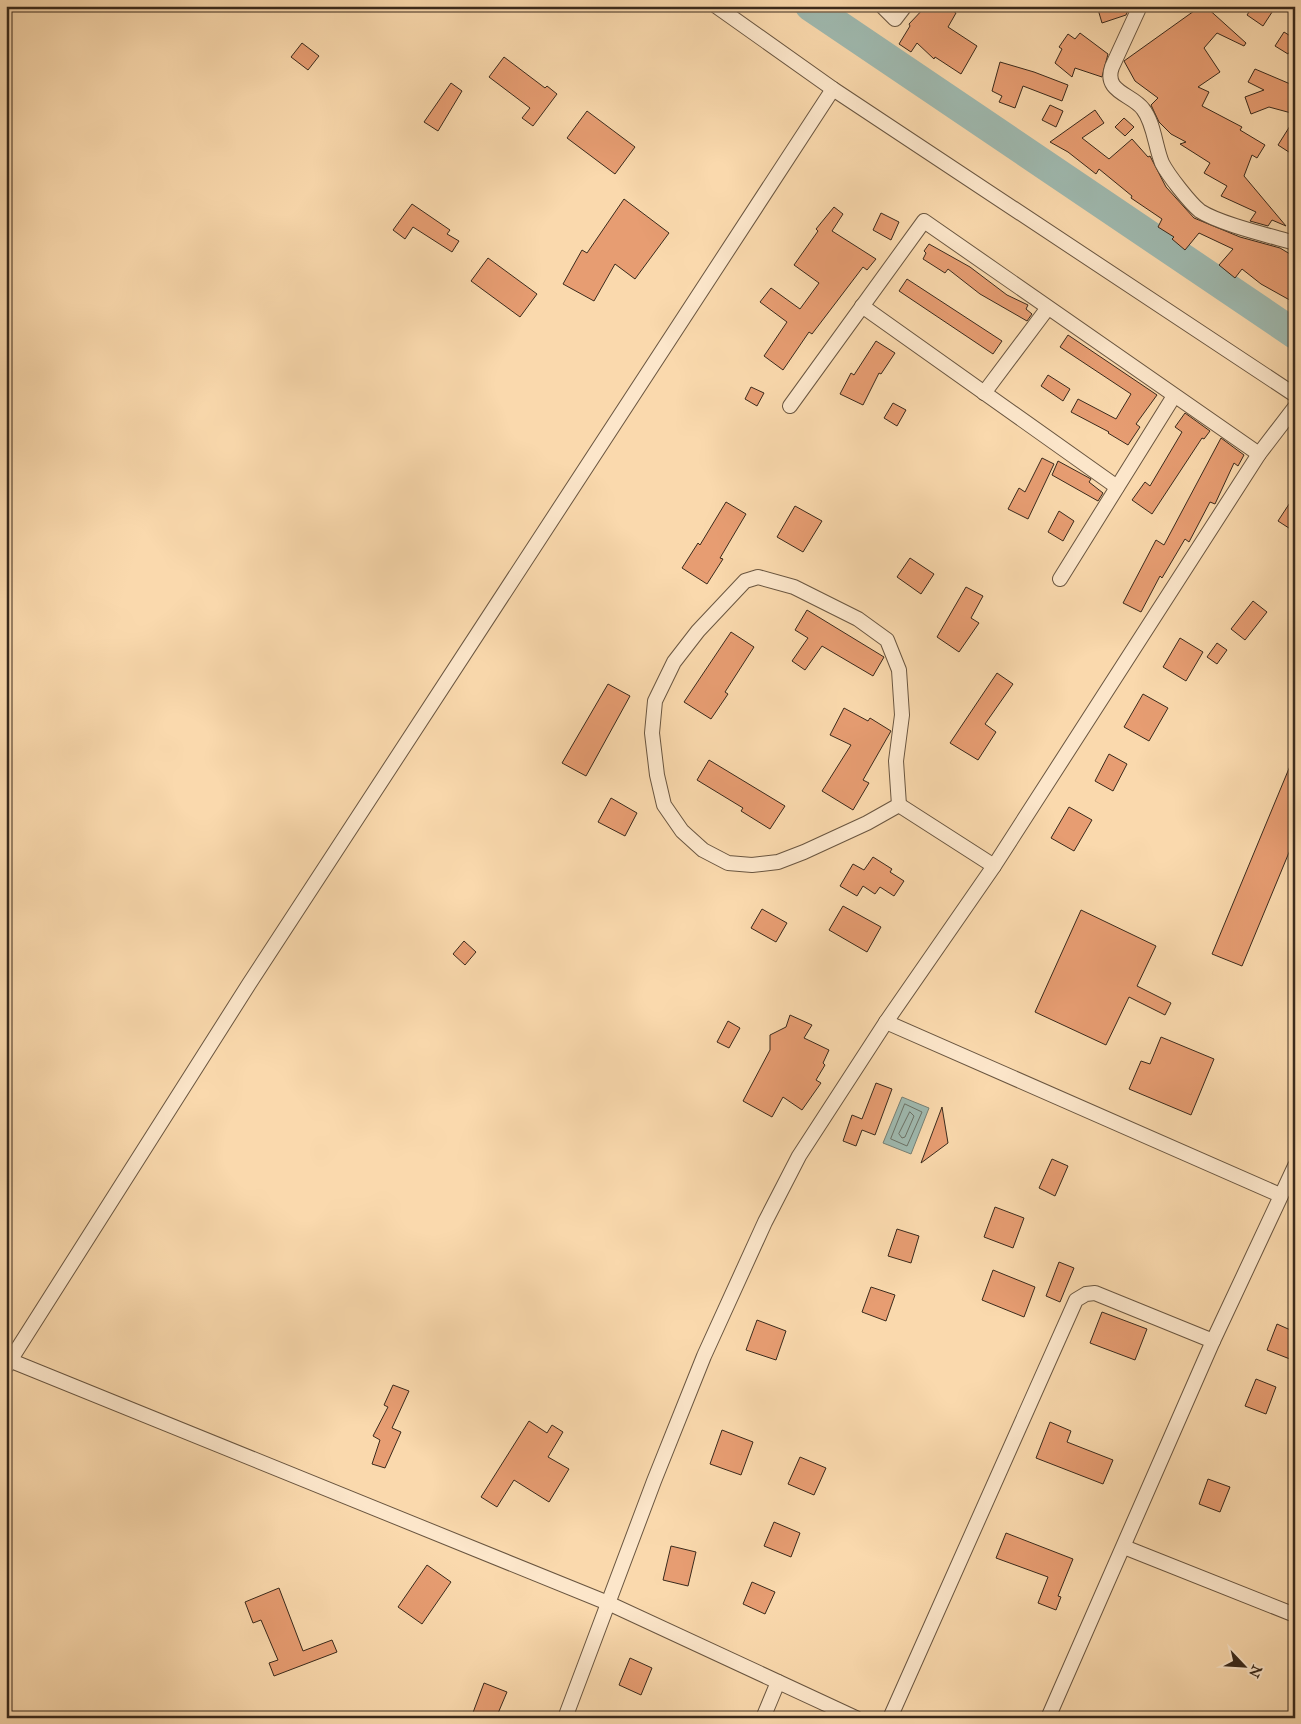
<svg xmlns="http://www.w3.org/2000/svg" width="1301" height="1724" viewBox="0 0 1301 1724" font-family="'IM FELL Great Primer',serif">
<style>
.water{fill:#9fb9af;stroke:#778074}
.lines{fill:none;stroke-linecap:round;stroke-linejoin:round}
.shore{stroke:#6c7266;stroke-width:1}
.river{stroke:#9fb9af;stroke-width:30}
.building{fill:#e79d72;stroke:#3a2a1c}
.minor-casing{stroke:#6a5640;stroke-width:16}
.minor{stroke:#fce6ca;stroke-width:14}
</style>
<rect width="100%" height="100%" fill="#fad9ad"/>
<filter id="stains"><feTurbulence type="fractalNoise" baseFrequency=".004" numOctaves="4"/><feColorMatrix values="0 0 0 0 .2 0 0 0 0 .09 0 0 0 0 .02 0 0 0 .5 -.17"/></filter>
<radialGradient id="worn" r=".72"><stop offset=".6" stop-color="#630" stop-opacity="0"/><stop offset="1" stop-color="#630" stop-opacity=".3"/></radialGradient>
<!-- water -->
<polygon class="water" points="902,1097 929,1108 911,1154 883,1143"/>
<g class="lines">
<!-- shore -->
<g class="shore">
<polygon points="905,1104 922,1112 907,1146 891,1139"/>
<polygon points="910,1112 914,1116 905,1137 902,1138 899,1134"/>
</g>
<!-- river -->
<polyline class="river" points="810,6 1295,334"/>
</g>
<!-- building -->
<g class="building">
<polygon points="926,6 945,6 956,13 948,27 977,46 961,74 935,57 934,59 917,43 911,52 899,44 910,26 909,24"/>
<polygon points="1097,6 1130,6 1126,15 1102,23"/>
<polygon points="1201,6 1205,6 1246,43 1244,46 1217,33 1204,48 1220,72 1198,87 1209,92 1202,106 1242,127 1240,130 1265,145 1257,158 1252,155 1244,176 1286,226 1272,220 1268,226 1250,221 1256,212 1221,196 1227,186 1204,173 1210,163 1180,144 1186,142 1171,134 1159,122 1151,105 1158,98 1135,81 1124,61"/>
<polygon points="1253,6 1276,6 1263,26 1247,15"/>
<polygon points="1284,32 1295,39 1295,43 1288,54 1275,46"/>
<polygon points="1080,33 1108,54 1102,77 1075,68 1072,77 1055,63 1062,49 1059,47 1068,34 1075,39"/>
<polygon points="302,43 319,56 308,70 291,57"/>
<polygon points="504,57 545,88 547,86 557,94 533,126 522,118 530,108 489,77"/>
<polygon points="1000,62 1034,72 1068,85 1062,101 1023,86 1015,108 999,102 1002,96 992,91"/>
<polygon points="1255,69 1295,86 1295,114 1269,107 1251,114 1245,97 1264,90 1248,82"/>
<polygon points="451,83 462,91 438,131 424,122"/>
<polygon points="1050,105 1063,111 1056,127 1042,120"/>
<polygon points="1095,110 1104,123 1082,138 1109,159 1132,139 1148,157 1150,156 1166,187 1194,218 1240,237 1280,248 1295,257 1295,303 1261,284 1242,269 1235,278 1219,265 1233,249 1199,233 1185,250 1172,239 1174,237 1158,227 1162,219 1131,198 1132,196 1099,169 1096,174 1068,152 1050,142"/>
<polygon points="587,111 635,147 615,174 567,138"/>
<polygon points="1124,118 1134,127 1125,136 1115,127"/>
<polygon points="1295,118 1295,156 1278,145"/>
<polygon points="624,199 669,233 635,279 615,264 594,301 563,284 582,250 587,253"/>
<polygon points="412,204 450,230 447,234 459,241 452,252 413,227 405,239 393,230"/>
<polygon points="834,207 843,214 832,231 876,259 867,270 863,267 812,334 809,332 783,370 764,356 787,322 760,302 771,288 800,309 819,283 794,265 818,231 816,229"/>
<polygon points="881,213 899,222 891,240 873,230"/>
<polygon points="929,244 970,267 1007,295 1028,305 1026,309 1032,314 1027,321 980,294 948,269 945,273 923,259 926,253 924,251"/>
<polygon points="488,258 537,294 520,317 471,281"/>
<polygon points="907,279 1002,341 993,354 899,291"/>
<polygon points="1068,335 1157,395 1136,424 1140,427 1128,445 1108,433 1109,432 1071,412 1078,399 1116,419 1131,394 1060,347"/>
<polygon points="876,341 895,353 881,374 879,373 863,405 840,394 851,373 854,375"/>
<polygon points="1048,375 1070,389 1063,401 1041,386"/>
<polygon points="751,387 764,393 757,406 745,399"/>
<polygon points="893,403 906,410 897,426 884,418"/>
<polygon points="1185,413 1210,431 1204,439 1202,438 1152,514 1132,500 1145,482 1150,486 1182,432 1175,427"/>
<polygon points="1221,438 1244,455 1238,466 1234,463 1215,504 1210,502 1189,542 1185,539 1162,578 1160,576 1141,612 1123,603 1156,540 1164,545"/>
<polygon points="1042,458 1054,464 1028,519 1008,509 1019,488 1025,492"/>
<polygon points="1058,461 1091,479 1089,482 1103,493 1098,501 1052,475"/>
<polygon points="1295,495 1295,532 1278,521"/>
<polygon points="726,502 746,514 720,558 723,559 707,584 682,568 698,543 700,545"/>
<polygon points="795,506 822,521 803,552 777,537"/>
<polygon points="1059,511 1074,521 1063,541 1048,532"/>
<polygon points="910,558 934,574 921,594 897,577"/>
<polygon points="966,587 983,596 971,618 979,623 959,652 937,637"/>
<polygon points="1253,601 1267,612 1245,640 1231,629"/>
<polygon points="807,610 884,657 873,676 822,646 805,670 792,661 808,638 795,630"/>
<polygon points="731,632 754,647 725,692 728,694 711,719 684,702"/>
<polygon points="1180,638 1203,652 1186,681 1163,667"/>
<polygon points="1217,643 1227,650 1217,664 1207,657"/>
<polygon points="997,673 1013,684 985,724 996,732 978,760 950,743"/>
<polygon points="608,684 630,696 586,776 562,763"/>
<polygon points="1143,694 1168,708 1149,741 1124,727"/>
<polygon points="844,708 868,721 870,718 891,731 863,780 869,783 853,810 822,791 851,745 830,735"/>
<polygon points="1109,754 1127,764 1113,791 1095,781"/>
<polygon points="1295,754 1295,838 1242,966 1212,954"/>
<polygon points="709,760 785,806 770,829 741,811 743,808 697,780"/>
<polygon points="611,798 637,813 625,836 598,822"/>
<polygon points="1069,807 1092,820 1074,851 1051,838"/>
<polygon points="873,857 892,869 890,872 904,881 894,896 880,887 875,894 863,886 857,896 840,886 853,864 864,870"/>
<polygon points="843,906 881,927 867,952 829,930"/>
<polygon points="762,909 787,923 776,942 751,928"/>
<polygon points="1081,910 1156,946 1137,986 1171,1003 1165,1015 1129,997 1106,1045 1035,1012"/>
<polygon points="464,941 476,952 465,965 453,954"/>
<polygon points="790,1015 812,1025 804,1038 829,1050 823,1063 825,1065 816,1080 821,1083 802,1110 783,1097 772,1117 743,1101 770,1050 770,1035 786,1027"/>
<polygon points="728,1021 740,1028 729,1048 717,1042"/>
<polygon points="1161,1037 1214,1059 1191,1115 1129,1089 1141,1061 1150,1064"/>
<polygon points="876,1083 892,1089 875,1135 862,1130 856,1146 843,1141 852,1115 862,1119"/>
<polygon points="942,1107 948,1143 921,1163"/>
<polygon points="1052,1159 1068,1166 1055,1196 1039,1188"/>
<polygon points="995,1207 1024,1218 1013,1248 984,1237"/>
<polygon points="897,1229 919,1236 911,1263 888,1256"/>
<polygon points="1059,1262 1074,1268 1060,1302 1046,1296"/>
<polygon points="993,1270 1035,1287 1024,1317 982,1300"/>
<polygon points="871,1287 895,1295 886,1321 862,1312"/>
<polygon points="1102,1312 1147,1329 1135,1360 1090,1343"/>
<polygon points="757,1320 786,1331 776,1360 746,1350"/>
<polygon points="1277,1324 1295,1332 1295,1361 1267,1350"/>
<polygon points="1256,1379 1276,1387 1266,1414 1245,1406"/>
<polygon points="393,1385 409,1391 392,1428 401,1432 385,1468 372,1464 380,1440 373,1436 388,1407 384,1405"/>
<polygon points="529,1421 547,1433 552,1425 563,1432 548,1457 569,1469 549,1502 514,1480 497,1507 481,1497"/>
<polygon points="1050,1422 1071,1431 1067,1442 1113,1460 1103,1484 1036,1458"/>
<polygon points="722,1430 753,1442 741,1475 710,1464"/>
<polygon points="800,1457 826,1468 814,1495 788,1484"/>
<polygon points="1208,1479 1230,1487 1220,1512 1199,1504"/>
<polygon points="774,1522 800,1533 791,1557 764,1546"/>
<polygon points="1006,1533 1073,1559 1058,1596 1061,1597 1056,1610 1038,1603 1048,1577 996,1558"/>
<polygon points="671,1546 696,1552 688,1586 663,1580"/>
<polygon points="427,1565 451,1582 422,1624 398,1607"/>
<polygon points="752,1582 775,1592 765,1614 743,1604"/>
<polygon points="279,1588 303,1651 332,1640 337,1652 274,1676 269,1663 278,1660 261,1620 253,1623 245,1602"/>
<polygon points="630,1658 652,1668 641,1695 619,1685"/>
<polygon points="484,1683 507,1692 496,1718 471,1718"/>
</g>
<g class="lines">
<defs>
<g id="minor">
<polyline points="716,6 833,89 1295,395"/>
<polyline points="882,6 895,19 905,6"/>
<path d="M1140 6 1112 67C1103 92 1132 94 1143 109 1154 123 1155 146 1162 163 1168 175 1190 203 1200 211 1220 224 1271 236 1295 243"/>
<polyline points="862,306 1117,487"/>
<polyline points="984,393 1047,309"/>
<polyline points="790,406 924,221 1259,454"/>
<polygon points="758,577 794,587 858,619 887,640 899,670 902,715 896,761 899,805 867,823 804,852 778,862 752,865 728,863 703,850 682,831 664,805 657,775 652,733 655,701 674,662 698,631 745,581"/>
<polyline points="1060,579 1174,396"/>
<polyline points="899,805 994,866"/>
<polyline points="886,1022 1280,1195"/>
<polyline points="9,1360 608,1603 856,1718"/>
<polyline points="6,1367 249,984 833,89"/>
<polyline points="1124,1547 1295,1615"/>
<polyline points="565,1718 654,1481 704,1356 765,1222 799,1156 886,1022 994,866 1259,454 1295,407"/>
<polyline points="763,1718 778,1682"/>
<polyline points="890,1718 1076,1300 1086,1294 1095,1293 1213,1341"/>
<polyline points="1048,1718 1213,1341 1295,1166"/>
</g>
</defs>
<!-- minor casing -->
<use href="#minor" class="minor-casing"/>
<!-- minor -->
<use href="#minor" class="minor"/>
</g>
<!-- margin -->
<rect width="1301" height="1724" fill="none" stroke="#fad9ad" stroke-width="25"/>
<rect x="8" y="8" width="1286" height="1709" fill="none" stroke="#3a2a1c" stroke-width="2.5"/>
<rect x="12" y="12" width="1276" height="1699" fill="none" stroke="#3a2a1c"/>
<!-- north arrow -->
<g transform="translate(1244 1666) rotate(115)" stroke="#fce6ca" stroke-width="4" paint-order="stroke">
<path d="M0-4L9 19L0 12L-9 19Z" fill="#3a2a1c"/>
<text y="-8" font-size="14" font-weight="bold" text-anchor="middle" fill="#3a2a1c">N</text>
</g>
<rect width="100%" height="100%" filter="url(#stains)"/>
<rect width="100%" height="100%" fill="url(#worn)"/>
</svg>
